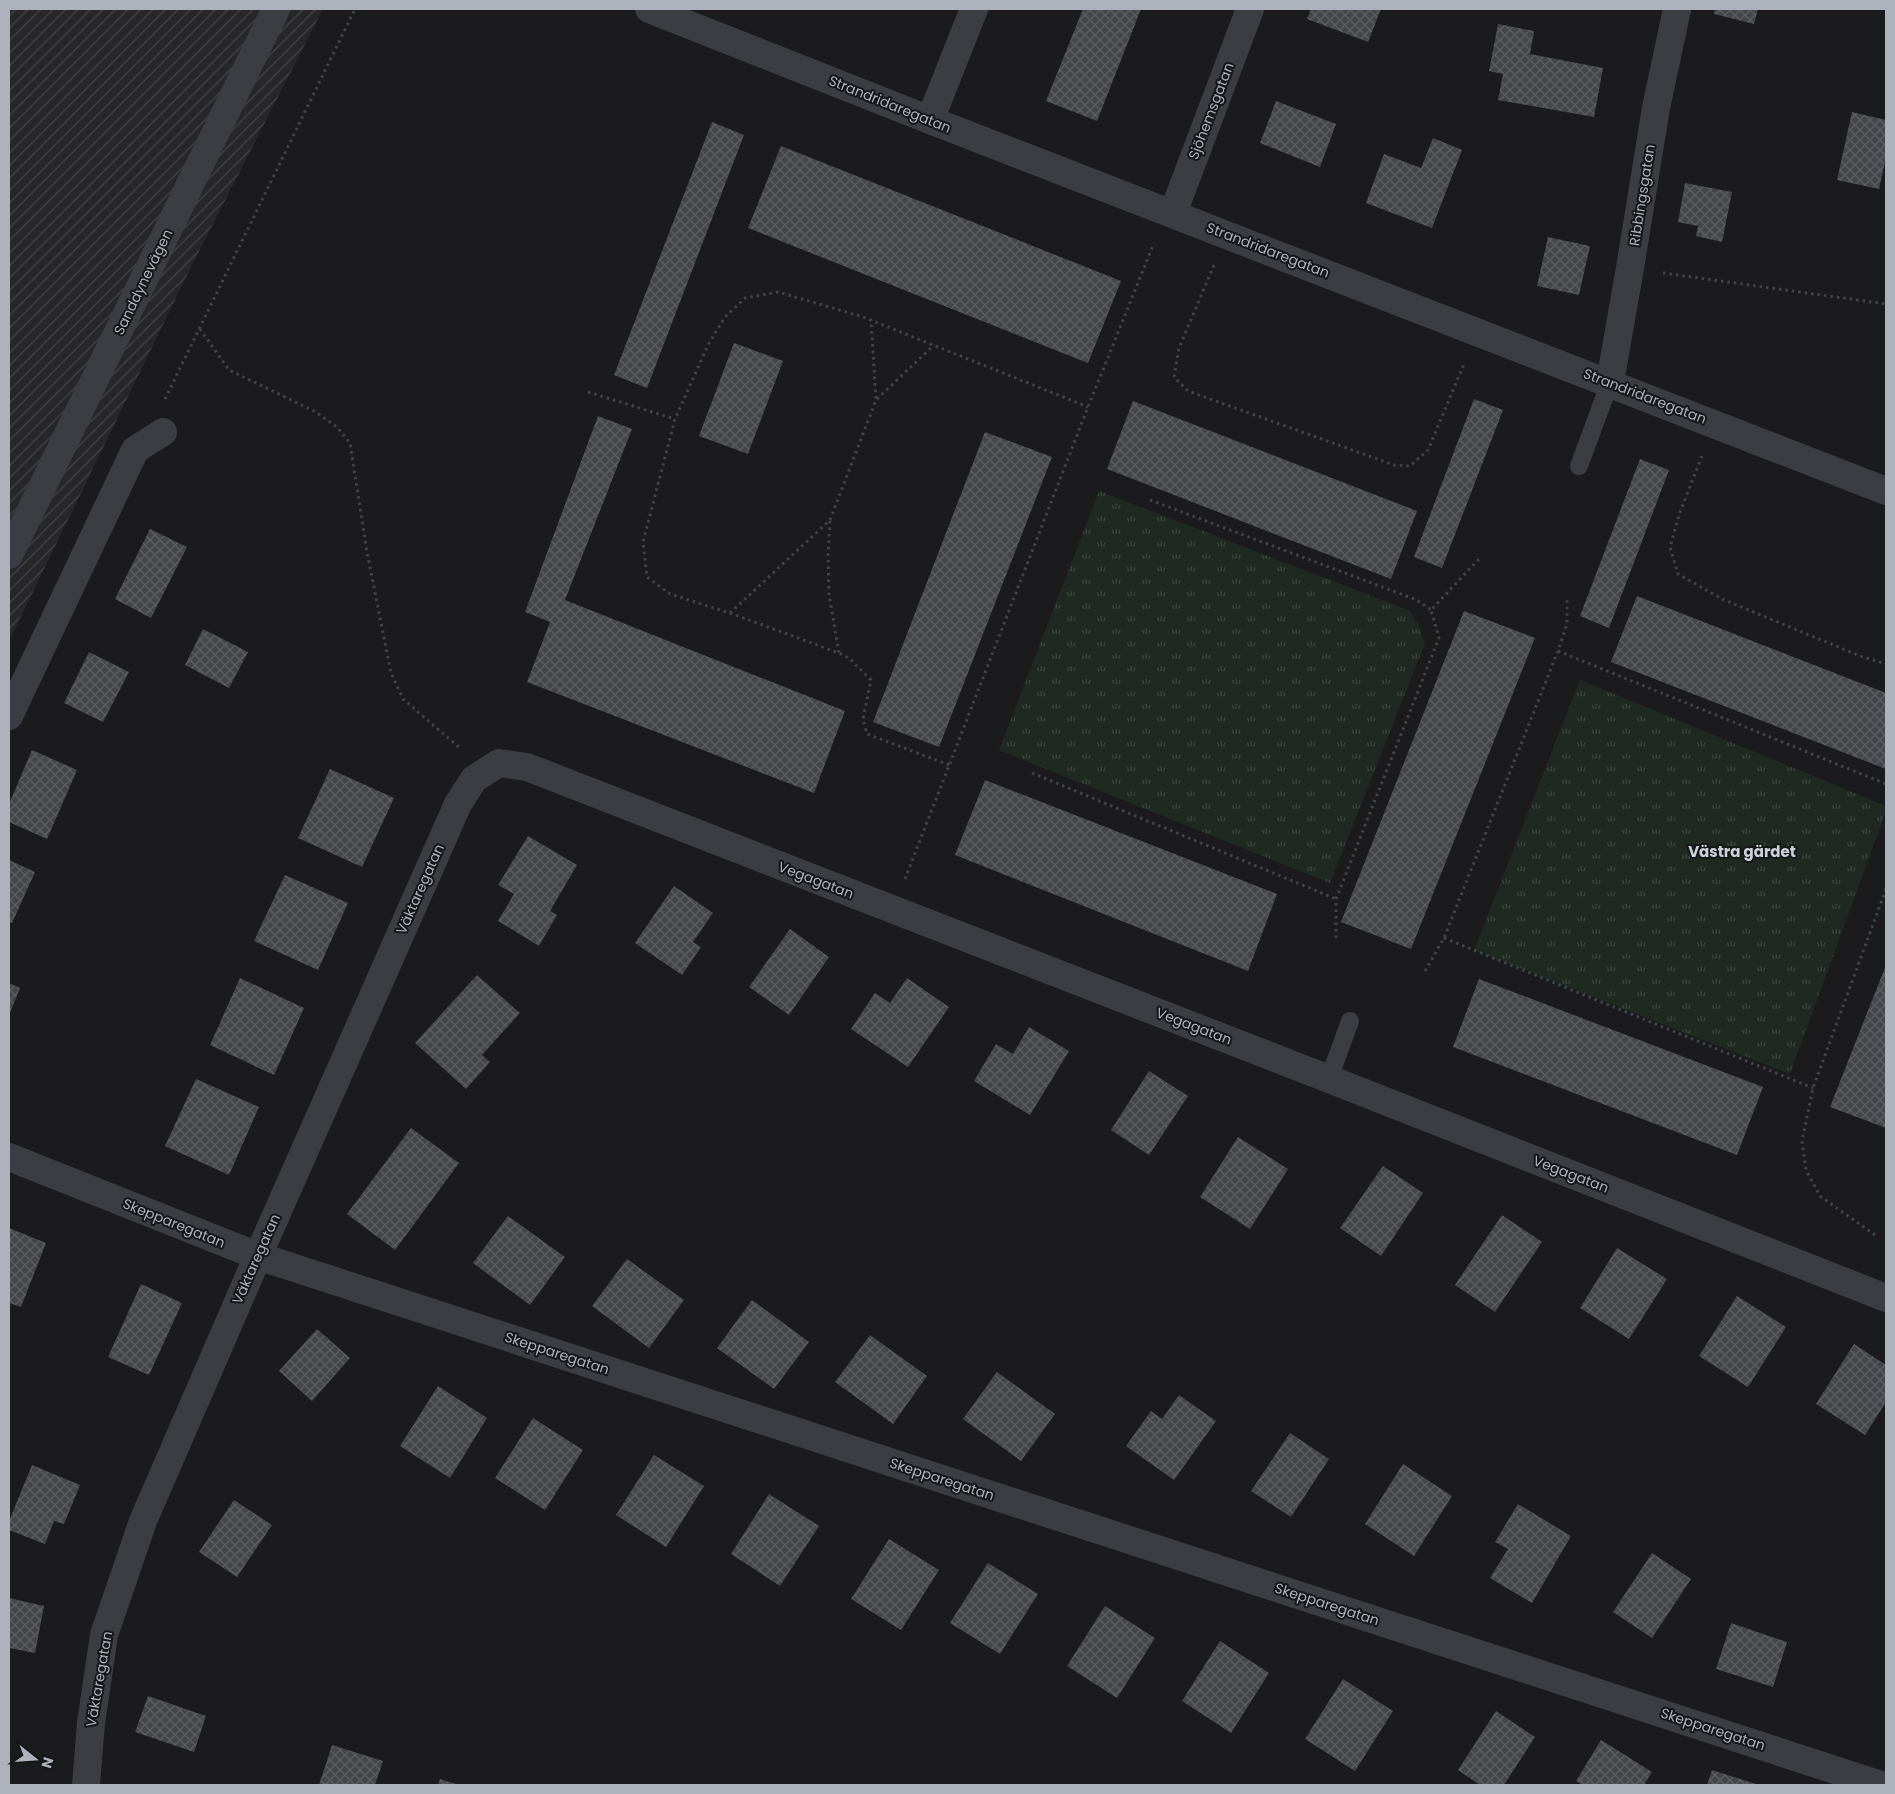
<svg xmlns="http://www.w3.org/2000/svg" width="1895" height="1794" viewBox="0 0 1895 1794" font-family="Poppins,sans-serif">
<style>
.industrial{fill:url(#industrial-furrows)}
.grass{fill:url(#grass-tufts)}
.building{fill:url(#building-cross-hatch)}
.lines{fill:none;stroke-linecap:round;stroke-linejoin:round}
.path{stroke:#414449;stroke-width:3;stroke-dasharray:2.5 4;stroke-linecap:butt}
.service{stroke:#3c3d42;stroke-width:18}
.minor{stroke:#3c3d42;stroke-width:28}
.tertiary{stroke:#3c3d42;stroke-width:28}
.labels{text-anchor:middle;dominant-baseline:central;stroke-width:4;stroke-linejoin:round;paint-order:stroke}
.street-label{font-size:14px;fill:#adb2bd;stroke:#161618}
.neighbourhood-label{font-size:15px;font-weight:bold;fill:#ced1d9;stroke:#161618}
</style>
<defs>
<pattern id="industrial-furrows" width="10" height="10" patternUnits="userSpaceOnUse" patternTransform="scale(1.25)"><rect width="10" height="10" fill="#27272a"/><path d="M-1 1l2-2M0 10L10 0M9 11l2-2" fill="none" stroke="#444447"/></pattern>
<pattern id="grass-tufts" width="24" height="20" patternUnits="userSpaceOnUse" patternTransform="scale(1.25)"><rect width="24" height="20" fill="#202921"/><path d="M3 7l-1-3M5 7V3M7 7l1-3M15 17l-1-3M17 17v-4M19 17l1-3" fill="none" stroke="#3e463f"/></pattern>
<pattern id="building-cross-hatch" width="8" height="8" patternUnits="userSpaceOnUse" patternTransform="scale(1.25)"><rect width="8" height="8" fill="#45464a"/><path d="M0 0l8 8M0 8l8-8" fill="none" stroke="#5d5e62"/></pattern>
</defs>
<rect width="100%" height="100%" fill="#1b1b1d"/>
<!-- industrial -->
<polygon class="industrial" points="9,9 323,9 192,265 9,641"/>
<!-- grass -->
<g class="grass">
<polygon points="1099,491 1410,611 1418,625 1425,643 1330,883 999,750"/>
<polygon points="1580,680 1886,806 1886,811 1790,1074 1474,950"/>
</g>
<!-- building -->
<g class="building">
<polygon points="1083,9 1141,9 1097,121 1046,101"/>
<polygon points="1311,9 1381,9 1368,42 1307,19"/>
<polygon points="1715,9 1758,9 1754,24 1714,14"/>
<polygon points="1498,24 1534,31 1530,54 1603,68 1594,117 1498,100 1503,74 1489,71"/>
<polygon points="1276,101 1336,124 1320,167 1260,143"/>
<polygon points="1852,112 1886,120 1886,157 1879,189 1837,180"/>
<polygon points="712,122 744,135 647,388 614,375"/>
<polygon points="1433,138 1462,150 1432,228 1366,203 1384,154 1421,168"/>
<polygon points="781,146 1121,281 1088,363 748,228"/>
<polygon points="1685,183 1732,192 1722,242 1696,236 1698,226 1678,222"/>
<polygon points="1548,237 1590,246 1579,295 1537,286"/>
<polygon points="734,343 783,361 748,454 699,436"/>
<polygon points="1474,399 1503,410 1442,568 1414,557"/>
<polygon points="1133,401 1417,511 1391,579 1107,469"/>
<polygon points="598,416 632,429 565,600 845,711 814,793 527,682 550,622 525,612"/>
<polygon points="985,432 1052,457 939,747 873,722"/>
<polygon points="1640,459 1669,470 1609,628 1580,616"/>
<polygon points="150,529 187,547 151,618 115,599"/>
<polygon points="1637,596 1886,693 1886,769 1611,662"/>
<polygon points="1464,611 1535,638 1411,949 1341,922"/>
<polygon points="203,629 248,652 229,688 185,665"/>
<polygon points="89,652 129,672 103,722 64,703"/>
<polygon points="32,750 77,770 47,839 9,822 9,804"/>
<polygon points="330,769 394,798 362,867 298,838"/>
<polygon points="985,780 1277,894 1248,971 955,855"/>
<polygon points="528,836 577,865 550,911 557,915 539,946 498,921 514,894 498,885"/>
<polygon points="9,860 35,872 12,923 9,922"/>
<polygon points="285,875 348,903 318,970 254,941"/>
<polygon points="674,886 713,913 693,942 701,947 682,975 635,943"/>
<polygon points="790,929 829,957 789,1015 749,987"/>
<polygon points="1886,965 1886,1128 1830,1107"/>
<polygon points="477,975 520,1013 482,1055 490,1062 466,1089 415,1043"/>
<polygon points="240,978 304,1008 274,1075 210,1045"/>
<polygon points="907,978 949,1007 908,1067 851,1029 875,993 890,1003"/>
<polygon points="1479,979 1763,1087 1737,1155 1453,1047"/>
<polygon points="9,983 20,988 9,1015"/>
<polygon points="1029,1027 1069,1051 1030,1115 974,1081 996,1044 1013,1054"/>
<polygon points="1149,1071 1188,1096 1149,1155 1111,1130"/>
<polygon points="196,1079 259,1107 229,1175 165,1146"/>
<polygon points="411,1128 459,1163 395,1250 347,1214"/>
<polygon points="1238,1137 1288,1169 1250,1229 1200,1197"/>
<polygon points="1383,1166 1423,1193 1381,1256 1340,1228"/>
<polygon points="1502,1215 1542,1242 1495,1312 1455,1285"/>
<polygon points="508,1216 565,1257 530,1305 473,1263"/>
<polygon points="9,1228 46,1243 21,1307 9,1303"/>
<polygon points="1617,1248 1667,1279 1629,1339 1580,1308"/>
<polygon points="627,1259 684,1300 649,1348 592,1306"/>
<polygon points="141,1284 182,1303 149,1375 108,1357"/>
<polygon points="1737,1296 1786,1327 1748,1387 1699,1356"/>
<polygon points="752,1300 809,1342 774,1389 717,1348"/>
<polygon points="317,1329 350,1358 312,1401 279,1371"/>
<polygon points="870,1335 927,1376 893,1424 835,1382"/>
<polygon points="1854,1344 1886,1365 1886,1402 1865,1435 1816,1404"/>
<polygon points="997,1372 1055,1414 1021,1461 963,1419"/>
<polygon points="438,1386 487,1418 450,1478 400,1446"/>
<polygon points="1179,1395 1216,1421 1174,1480 1126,1446 1151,1411 1162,1419"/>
<polygon points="533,1418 583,1450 545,1510 495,1478"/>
<polygon points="1290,1433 1329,1459 1291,1517 1251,1491"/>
<polygon points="654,1455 704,1486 666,1547 616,1515"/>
<polygon points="1403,1464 1452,1496 1414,1556 1365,1524"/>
<polygon points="32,1465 80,1485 64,1524 54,1521 45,1544 9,1530 9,1521"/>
<polygon points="769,1494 819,1526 780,1586 731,1554"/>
<polygon points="234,1500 272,1525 237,1577 199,1552"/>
<polygon points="1518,1504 1571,1536 1532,1603 1490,1578 1508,1549 1495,1542"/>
<polygon points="889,1539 939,1570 901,1630 851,1599"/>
<polygon points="1652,1553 1691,1579 1652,1638 1613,1612"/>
<polygon points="988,1563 1038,1594 1000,1654 950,1623"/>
<polygon points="9,1598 44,1606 35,1653 9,1648"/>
<polygon points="1105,1606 1155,1638 1117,1698 1067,1666"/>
<polygon points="1731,1623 1787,1642 1773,1687 1716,1669"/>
<polygon points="1220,1641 1269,1673 1231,1733 1182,1701"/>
<polygon points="1343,1679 1393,1711 1355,1771 1305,1739"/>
<polygon points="148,1696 206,1716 194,1752 135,1732"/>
<polygon points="1496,1711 1535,1737 1504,1785 1480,1785 1458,1770"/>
<polygon points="1601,1740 1652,1772 1644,1785 1582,1785 1576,1781"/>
<polygon points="332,1745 383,1761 375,1785 319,1785"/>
<polygon points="1712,1770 1759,1785 1707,1785"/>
<polygon points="440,1779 459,1785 438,1785"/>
</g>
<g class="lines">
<!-- path -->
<g class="path">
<polyline points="1214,265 1179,348 1174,377 1188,391 1394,465 1410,466 1428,450 1464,364"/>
<polyline points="1663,273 1886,304"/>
<polyline points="200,329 229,370 314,411 337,427 350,443 367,552 391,673 403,699 461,749"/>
<polyline points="588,392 675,419"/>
<polyline points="165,399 355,9"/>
<polyline points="877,399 934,345"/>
<polyline points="1702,456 1680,512 1670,547 1678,574 1722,599 1860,656 1886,664"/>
<polyline points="1150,500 1417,600 1431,610"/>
<polyline points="830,521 828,555 829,594 839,653"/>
<polyline points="730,613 830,520 876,400 871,320"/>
<polyline points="1558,651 1886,784"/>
<polyline points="949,765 867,734 863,719 871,680 849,658 839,653 730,613 670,594 647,577 643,542 675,419 708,345 725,317 745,298 778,292 863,317 1088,407"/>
<polyline points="1032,773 1336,899"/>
<polyline points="905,879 1088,407 1154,243"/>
<polyline points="1336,938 1336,899 1439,638 1431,610 1479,559"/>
<polyline points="1444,938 1813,1088"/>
<polyline points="1425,971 1444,938 1558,651 1567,624 1567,598"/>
<polyline points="1875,1235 1820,1196 1806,1170 1802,1141 1813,1088 1886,889"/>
</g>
<!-- service -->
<g class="service">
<polyline points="1579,466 1610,382"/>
<polyline points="1329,1079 1350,1021"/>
</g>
<!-- minor -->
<g class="minor">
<polyline points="649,9 930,120 1886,491"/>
<polyline points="930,120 974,9"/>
<polyline points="1173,213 1250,9"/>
<polyline points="1610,382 1630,268 1656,108 1677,9"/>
<polyline points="9,716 135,450 163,432"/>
<polyline points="9,1157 258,1256 1881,1785"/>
<polyline points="86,1785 91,1723 104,1635 143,1521 258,1256 458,804 474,779 499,763 527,767 1329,1079 1886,1298"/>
</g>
<!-- tertiary -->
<polyline class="tertiary" points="9,555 276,9"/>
</g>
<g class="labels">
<!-- street labels -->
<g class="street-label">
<text transform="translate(890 104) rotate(22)">Strandridaregatan</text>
<text transform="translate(1211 111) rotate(-69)">Sjöhemsgatan</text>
<text transform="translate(1642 195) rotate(-81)">Ribbingsgatan</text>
<text transform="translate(1268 250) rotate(21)">Strandridaregatan</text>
<text transform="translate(143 282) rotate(-64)">Sanddynevägen</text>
<text transform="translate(1645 396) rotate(21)">Strandridaregatan</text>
<text transform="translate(816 880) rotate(21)">Vegagatan</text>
<text transform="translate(420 889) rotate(-66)">Väktaregatan</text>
<text transform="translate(1194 1026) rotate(21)">Vegagatan</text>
<text transform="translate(1571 1174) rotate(21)">Vegagatan</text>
<text transform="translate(174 1223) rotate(22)">Skepparegatan</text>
<text transform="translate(256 1259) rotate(-66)">Väktaregatan</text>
<text transform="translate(557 1353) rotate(18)">Skepparegatan</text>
<text transform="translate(942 1479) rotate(18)">Skepparegatan</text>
<text transform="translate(1327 1604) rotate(18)">Skepparegatan</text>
<text transform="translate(99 1679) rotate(-80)">Väktaregatan</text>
<text transform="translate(1713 1729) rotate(18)">Skepparegatan</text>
</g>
<!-- neighbourhood labels -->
<g class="neighbourhood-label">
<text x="1742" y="851">Västra gärdet</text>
</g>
</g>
<!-- border -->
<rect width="1895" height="1794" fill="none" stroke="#adb2bd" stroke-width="20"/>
<!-- north arrow -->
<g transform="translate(35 1759) rotate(107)" stroke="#161618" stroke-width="4" paint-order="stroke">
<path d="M0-4L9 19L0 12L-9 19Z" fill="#adb2bd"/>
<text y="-8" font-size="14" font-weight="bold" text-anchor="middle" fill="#adb2bd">N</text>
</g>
</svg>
